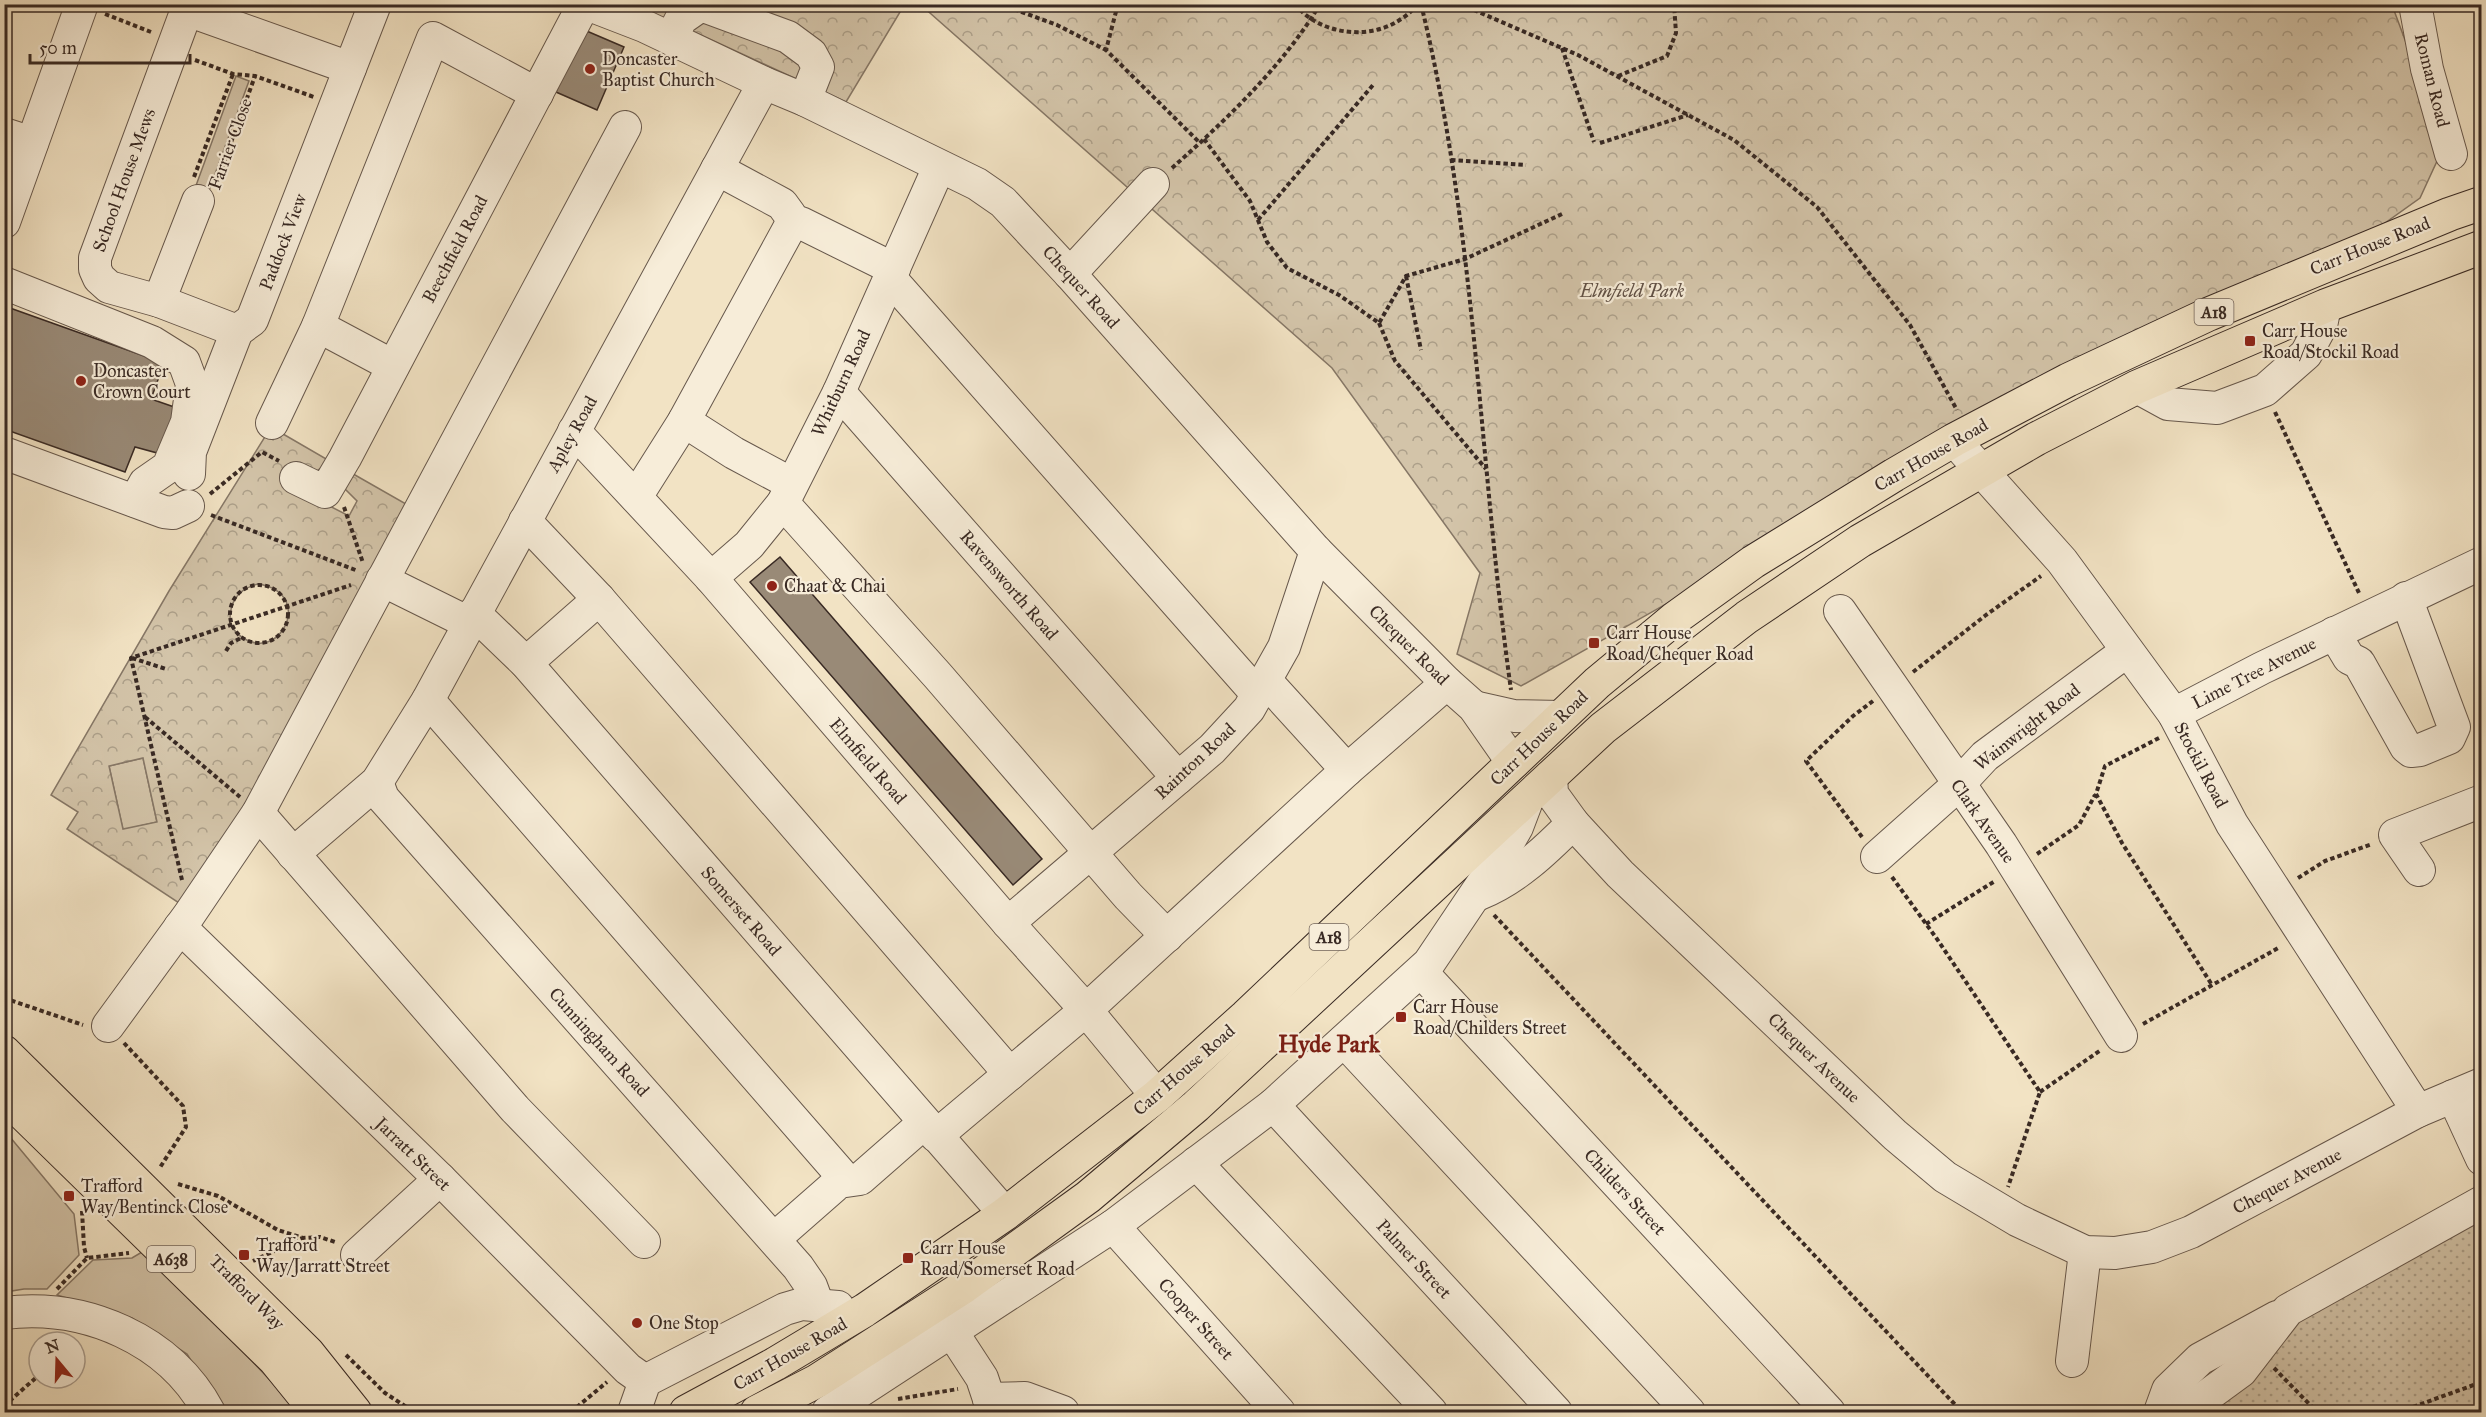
<svg xmlns="http://www.w3.org/2000/svg" width="2486" height="1417" viewBox="0 0 2486 1417" font-family="'IM FELL Great Primer',serif">
<style>
.grass{fill:#d3c4a9;stroke:#867766;stroke-width:1.5}
.park{fill:url(#park-crowns);stroke:#867766;stroke-width:1.5;fill-rule:evenodd}
.garden{fill:url(#garden-dots);stroke:#867766;stroke-width:1.5}
.building{fill:#998a77;stroke:#392a24;stroke-width:1.5}
.lines{fill:none;stroke-linecap:round;stroke-linejoin:round}
.minor-casing{stroke:#67584c;stroke-width:34}
.highway-casing{stroke:#392a24;stroke-width:35}
.path{stroke:#392a24;stroke-width:4;stroke-dasharray:4.5 3;stroke-linecap:butt}
.minor{stroke:#f7edd9;stroke-width:32}
.highway{stroke:#f2e3c4;stroke-width:33}
.poi-dot{fill:#8f2418;stroke:#f7edd9;stroke-width:2}
.labels{text-anchor:middle;dominant-baseline:central;stroke-width:4.5;stroke-linejoin:round;paint-order:stroke}
.shield{fill:#f7edd9;stroke:#72645a;stroke-width:1.5}
.shield-label{font-size:16px;font-weight:bold;fill:#392a24}
.poi-label{font-size:18px;fill:#392a24;stroke:#f7edd9;text-anchor:start}
.street-label{font-size:18px;fill:#392a24;stroke:#f7edd9}
.park-label{font-size:18px;font-style:italic;fill:#605045;stroke:#f7edd9}
.district-label{font-size:24px;font-weight:bold;fill:#7a1f14;stroke:#f7edd9}
</style>
<defs>
<pattern id="park-crowns" width="20" height="18" patternUnits="userSpaceOnUse" patternTransform="scale(1.5)"><rect width="20" height="18" fill="#d3c4a9"/><path d="M2 6a3 3 0 1 1 6 0M12 15a3 3 0 1 1 6 0" fill="none" stroke="#ac9f89"/></pattern>
<pattern id="garden-dots" width="8" height="8" patternUnits="userSpaceOnUse" patternTransform="scale(1.5)"><rect width="8" height="8" fill="#d3c4a9"/><path d="M2 2h.1M6 6h.1" fill="none" stroke="#ac9f89" stroke-width="1.8" stroke-linecap="round"/></pattern>
</defs>
<rect width="100%" height="100%" fill="#f2e3c4"/>
<filter id="stains"><feTurbulence type="fractalNoise" baseFrequency=".00333" numOctaves="4"/><feColorMatrix values="0 0 0 0 .2 0 0 0 0 .09 0 0 0 0 .02 0 0 0 .5 -.17"/></filter>
<radialGradient id="worn" r=".72"><stop offset=".6" stop-color="#630" stop-opacity="0"/><stop offset="1" stop-color="#630" stop-opacity=".3"/></radialGradient>
<!-- grass -->
<g class="grass">
<polygon points="236,76 249,81 207,196 194,191"/>
<polygon points="143,758 157,822 123,830 109,766"/>
<polygon points="5,1131 74,1214 79,1255 47,1289 24,1289 5,1292"/>
<polygon points="142,1252 238,1346 300,1412 224,1412 187,1354 132,1318 57,1295 93,1260 132,1258"/>
</g>
<!-- park -->
<g class="park">
<polygon points="627,5 2392,5 2408,48 2438,159 2420,198 2329,263 1894,475 1521,686 1457,654 1480,573 1332,368 922,6 903,7 846,102 688,29"/>
<path d="M271 427 328 460C319 475 300 478 285 483L349 516 357 501 344 488 348 471 413 508 253 797 182 905 67 829 78 812 51 795 169 591ZM258 584C322 594 271 680 230 625 229 603 236 590 258 584ZM143 758 157 822 123 829 109 766Z"/>
</g>
<!-- garden -->
<polygon class="garden" points="2481,1210 2481,1412 2198,1412 2294,1316"/>
<!-- building -->
<g class="building">
<polygon points="582,29 624,47 597,110 556,92"/>
<polygon points="10,308 164,363 151,399 180,409 161,454 135,447 125,472 4,429 4,323"/>
<polygon points="780,557 1042,859 1013,885 750,582"/>
</g>
<g class="lines">
<defs>
<g id="minor">
<polyline points="189,4 95,258 95,269 99,278 109,287 159,301 237,331"/>
<polyline points="587,4 644,26 764,83 805,100 977,184 1003,202 1070,274 1316,551 1447,683 1474,707 1513,763"/>
<polyline points="2415,4 2427,69 2451,154"/>
<polyline points="187,10 350,68"/>
<polyline points="671,39 681,19 701,5 788,37 811,54 818,67 805,100"/>
<polyline points="4,134 32,143"/>
<polyline points="717,169 782,204 790,215 792,223"/>
<polyline points="4,222 82,4"/>
<polyline points="1070,274 1153,184"/>
<polyline points="890,278 1258,695"/>
<polyline points="4,283 152,342 184,362 192,384 187,422 168,467 145,483 135,501"/>
<polyline points="159,301 198,201"/>
<polyline points="318,326 393,366"/>
<polyline points="2137,387 2168,404 2217,408 2265,390 2306,354 2321,326 2325,306"/>
<polyline points="839,392 1178,778"/>
<polyline points="684,421 734,453 792,484"/>
<polyline points="272,423 318,326 433,38 537,94"/>
<polyline points="574,431 711,578 1008,923 1086,1010 1157,1096"/>
<polyline points="1954,440 2062,561 2174,714 2232,824 2418,1111"/>
<polyline points="4,453 164,512 173,513 188,506"/>
<polyline points="189,474 190,452 237,331 252,320 375,4"/>
<polyline points="296,478 325,492 345,458 584,4"/>
<polyline points="636,497 684,421 792,223 801,223 894,269"/>
<polyline points="783,503 938,676 1128,896 1167,936"/>
<polyline points="525,521 599,599 1010,1074"/>
<polyline points="711,578 749,545 783,503 839,392 939,167"/>
<polyline points="382,580 469,623"/>
<polyline points="1840,611 2001,844 2121,1036"/>
<polyline points="474,613 526,663 1005,1214"/>
<polyline points="2334,633 2349,658 2359,663 2406,747 2411,751 2420,750 2449,738 2454,727 2406,598"/>
<polyline points="526,663 599,599"/>
<polyline points="428,700 846,1180"/>
<polyline points="1474,707 1514,716 1561,717"/>
<polyline points="2174,714 2262,668 2482,563"/>
<polyline points="1347,770 1447,683"/>
<polyline points="1551,776 1552,794 1573,823 1620,874 1895,1135 1945,1177 2017,1220 2085,1252 2115,1253 2152,1247 2191,1232 2418,1111 2482,1084"/>
<polyline points="377,782 383,798 798,1267 811,1286 818,1305"/>
<polyline points="258,813 515,1109 644,1242"/>
<polyline points="293,854 377,782 428,700 764,83"/>
<polyline points="1877,857 1958,785 1985,756 2127,651"/>
<polyline points="2419,870 2395,835 2482,801"/>
<path d="M1479 894C1516 879 1545 851 1573 823"/>
<polyline points="1008,923 1212,749 1249,709 1284,647 1316,551"/>
<polyline points="180,927 440,1179 628,1369 645,1381"/>
<polyline points="1417,975 1427,978 1829,1412"/>
<polyline points="108,1026 189,915 258,813 625,127"/>
<polyline points="1344,1041 1689,1412"/>
<polyline points="2453,1096 2482,1159"/>
<polyline points="1273,1105 1556,1412"/>
<polyline points="936,1136 1086,1010 1347,770 1266,681"/>
<polyline points="1196,1163 1431,1412"/>
<polyline points="1113,1226 1279,1412"/>
<polyline points="774,1239 839,1182 860,1179 924,1123"/>
<polyline points="357,1255 440,1179"/>
<path d="M4 1313C85 1303 170 1339 209 1412"/>
<polyline points="952,1332 982,1378 989,1399"/>
<polyline points="2072,1361 2085,1252"/>
<polyline points="989,1399 1025,1398 1063,1412"/>
<polyline points="634,1412 645,1381 785,1309 802,1304 838,1307"/>
<polyline points="828,1412 1113,1226 1273,1105 1429,963 1497,862 1517,827 1528,798"/>
<polyline points="2160,1412 2168,1390 2200,1359 2277,1317"/>
<polyline points="2185,1412 2241,1371 2288,1310 2482,1202"/>
</g>
<g id="highway">
<polyline points="4,1052 308,1353 355,1412"/>
<polyline points="4,1095 275,1360 305,1397 315,1412"/>
<polyline points="686,1412 775,1364 865,1310 1005,1214 1157,1096 1246,1016 1597,683 1674,619 1753,562 1894,475 1954,440 2068,380 2209,314 2450,214 2482,203"/>
<polyline points="757,1412 817,1381 965,1286 1088,1197 1196,1106 1603,728 1747,617 1860,541 2036,439 2137,387 2325,306 2482,247"/>
</g>
</defs>
<!-- minor casing -->
<use href="#minor" class="minor-casing"/>
<!-- highway casing -->
<use href="#highway" class="highway-casing"/>
<!-- path -->
<g class="path">
<polyline points="1000,4 1057,25 1106,50"/>
<polyline points="1118,4 1106,50 1200,143"/>
<path d="M1295 4C1319 35 1370 41 1401 19 1408 15 1413 9 1419 4"/>
<path d="M1421 4C1476 229 1479 462 1511 690"/>
<polyline points="1460,4 1578,55 1734,140 1817,207 1910,325 1957,410"/>
<polyline points="105,14 151,32"/>
<polyline points="1562,48 1594,142"/>
<polyline points="195,60 233,74 255,76 314,97"/>
<polyline points="1618,76 1667,56 1676,33 1674,4"/>
<polyline points="1204,139 1250,201 1267,242 1287,268 1339,295 1379,323 1406,276 1465,259 1562,214"/>
<polyline points="1600,143 1688,115"/>
<polyline points="1451,160 1526,165"/>
<path d="M1172 168C1224 122 1285 64 1320 4"/>
<polyline points="194,177 233,74"/>
<polyline points="216,184 255,76"/>
<polyline points="1258,220 1373,85"/>
<polyline points="1406,276 1421,350"/>
<polyline points="1379,323 1395,361 1486,469"/>
<polyline points="2275,412 2359,593"/>
<polyline points="210,494 262,452 279,461"/>
<polyline points="344,507 363,563"/>
<polyline points="211,515 358,571"/>
<circle cx="259" cy="614" r="29"/>
<polyline points="226,651 231,643 241,638"/>
<polyline points="132,658 166,669"/>
<polyline points="1913,672 1986,615 2041,576"/>
<polyline points="145,717 240,797"/>
<polyline points="2159,738 2105,766 2096,794 2122,843 2212,985"/>
<polyline points="1862,837 1806,761 1853,716 1873,701"/>
<polyline points="2037,854 2079,825 2095,795"/>
<polyline points="1892,877 1937,939 2040,1092 2008,1187"/>
<polyline points="2298,878 2325,861 2372,844"/>
<polyline points="182,880 131,658 351,585"/>
<polyline points="1494,915 1962,1412"/>
<polyline points="1926,924 1995,881"/>
<polyline points="4,998 83,1025"/>
<polyline points="2143,1024 2280,947"/>
<polyline points="124,1043 183,1106 186,1127 159,1169"/>
<polyline points="2040,1092 2101,1050"/>
<polyline points="178,1184 218,1196 278,1230 303,1238 320,1237 335,1242"/>
<polyline points="82,1211 84,1247 87,1258"/>
<polyline points="253,1261 302,1238"/>
<polyline points="57,1289 87,1258 129,1253"/>
<polyline points="346,1355 385,1393 414,1412"/>
<polyline points="2274,1368 2317,1412"/>
<polyline points="898,1399 958,1389"/>
<polyline points="4,1406 39,1375"/>
<polyline points="571,1412 607,1382"/>
<polyline points="2399,1412 2482,1382"/>
</g>
<!-- minor -->
<use href="#minor" class="minor"/>
<!-- highway -->
<use href="#highway" class="highway"/>
</g>
<!-- markers -->
<g class="poi-dot">
<circle cx="590" cy="69" r="6"/>
<rect x="2244" y="335" width="12" height="12" rx="3"/>
<circle cx="81" cy="381" r="6"/>
<circle cx="772" cy="586" r="6"/>
<rect x="1588" y="637" width="12" height="12" rx="3"/>
<rect x="1395" y="1011" width="12" height="12" rx="3"/>
<rect x="63" y="1190" width="12" height="12" rx="3"/>
<rect x="238" y="1249" width="12" height="12" rx="3"/>
<rect x="902" y="1252" width="12" height="12" rx="3"/>
<circle cx="637" cy="1323" r="6"/>
</g>
<g class="labels">
<!-- shield labels -->
<g class="shield">
<rect x="2194.5" y="299" width="39" height="26" rx="4.5"/>
<rect x="1309.5" y="924" width="39" height="26" rx="4.5"/>
<rect x="147" y="1246" width="48" height="26" rx="4.5"/>
</g>
<g class="shield-label">
<text x="2214" y="312">A18</text>
<text x="1329" y="937">A18</text>
<text x="171" y="1259">A638</text>
</g>
<!-- poi labels -->
<g class="poi-label">
<text x="602" y="59">Doncaster<tspan x="602" dy="21">Baptist Church</tspan></text>
<text x="2262" y="331">Carr House<tspan x="2262" dy="21">Road/Stockil Road</tspan></text>
<text x="93" y="371">Doncaster<tspan x="93" dy="21">Crown Court</tspan></text>
<text x="784" y="586">Chaat &amp; Chai</text>
<text x="1606" y="633">Carr House<tspan x="1606" dy="21">Road/Chequer Road</tspan></text>
<text x="1413" y="1007">Carr House<tspan x="1413" dy="21">Road/Childers Street</tspan></text>
<text x="81" y="1186">Trafford<tspan x="81" dy="21">Way/Bentinck Close</tspan></text>
<text x="256" y="1245">Trafford<tspan x="256" dy="21">Way/Jarratt Street</tspan></text>
<text x="920" y="1248">Carr House<tspan x="920" dy="21">Road/Somerset Road</tspan></text>
<text x="649" y="1323">One Stop</text>
</g>
<!-- street labels -->
<g class="street-label">
<text transform="translate(2432 80) rotate(76)">Roman Road</text>
<text transform="translate(230 144) rotate(-70)">Farrier Close</text>
<text transform="translate(124 180) rotate(-70)">School House Mews</text>
<text transform="translate(283 242) rotate(-69)">Paddock View</text>
<text transform="translate(2370 246) rotate(-22)">Carr House Road</text>
<text transform="translate(455 249) rotate(-62)">Beechfield Road</text>
<text transform="translate(1081 287) rotate(48)">Chequer Road</text>
<text transform="translate(841 383) rotate(-65)">Whitburn Road</text>
<text transform="translate(572 434) rotate(-61)">Apley Road</text>
<text transform="translate(1931 455) rotate(-30)">Carr House Road</text>
<text transform="translate(1009 585) rotate(49)">Ravensworth Road</text>
<text transform="translate(1409 645) rotate(45)">Chequer Road</text>
<text transform="translate(2254 673) rotate(-27)">Lime Tree Avenue</text>
<text transform="translate(2027 727) rotate(-38)">Wainwright Road</text>
<text transform="translate(1539 738) rotate(-44)">Carr House Road</text>
<text transform="translate(868 761) rotate(49)">Elmfield Road</text>
<text transform="translate(1195 761) rotate(-43)">Rainton Road</text>
<text transform="translate(2201 765) rotate(62)">Stockil Road</text>
<text transform="translate(1983 821) rotate(55)">Clark Avenue</text>
<text transform="translate(741 911) rotate(49)">Somerset Road</text>
<text transform="translate(599 1042) rotate(48)">Cunningham Road</text>
<text transform="translate(1814 1058) rotate(44)">Chequer Avenue</text>
<text transform="translate(1184 1070) rotate(-41)">Carr House Road</text>
<text transform="translate(413 1154) rotate(44)">Jarratt Street</text>
<text transform="translate(2287 1181) rotate(-28)">Chequer Avenue</text>
<text transform="translate(1625 1192) rotate(47)">Childers Street</text>
<text transform="translate(1414 1259) rotate(47)">Palmer Street</text>
<text transform="translate(247 1292) rotate(45)">Trafford Way</text>
<text transform="translate(1196 1319) rotate(48)">Cooper Street</text>
<text transform="translate(790 1354) rotate(-30)">Carr House Road</text>
</g>
<!-- park labels -->
<g class="park-label">
<text x="1632" y="291">Elmfield Park</text>
</g>
<!-- district labels -->
<g class="district-label">
<text x="1329" y="1044">Hyde Park</text>
</g>
</g>
<!-- margin -->
<rect width="2486" height="1417" fill="none" stroke="#f2e3c4" stroke-width="24"/>
<rect x="6" y="6" width="2474" height="1405" fill="none" stroke="#392a24" stroke-width="3"/>
<rect x="12" y="12" width="2462" height="1393" fill="none" stroke="#392a24" stroke-width="1.5"/>
<!-- north arrow -->
<g transform="translate(57 1360) rotate(341)"><circle r="28" fill="#f7edd9" stroke="#ab9f91" stroke-width="1.5"/>
<path d="M0-4.5L10 22L0 15L-10 22Z" fill="#8f2418"/>
<text y="-9" font-size="16" font-weight="bold" text-anchor="middle" fill="#392a24">N</text>
</g>
<!-- scale -->
<path d="M30 54v9h160v-9" fill="none" stroke="#392a24" stroke-width="3"/>
<text x="39" y="54" font-size="18" fill="#392a24" stroke="#f7edd9" stroke-width="4.5" paint-order="stroke">50 m</text>
<rect width="100%" height="100%" filter="url(#stains)"/>
<rect width="100%" height="100%" fill="url(#worn)"/>
</svg>
